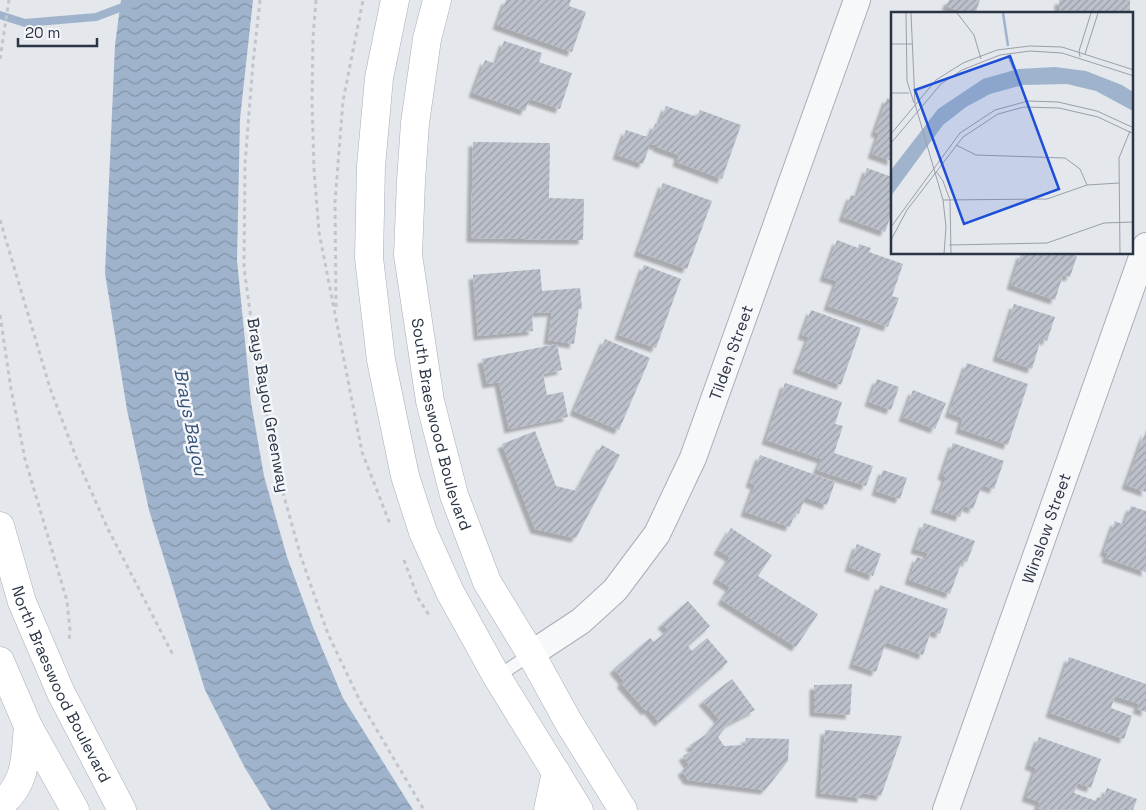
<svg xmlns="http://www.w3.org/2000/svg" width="1146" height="810" viewBox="0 0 1146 810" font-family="'Space Grotesk',sans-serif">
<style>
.water{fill:url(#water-waves)}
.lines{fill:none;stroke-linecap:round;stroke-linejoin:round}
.stream{stroke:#9fb4cc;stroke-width:8}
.building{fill:url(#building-hatch);filter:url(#shadow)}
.service-casing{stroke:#a9aeb7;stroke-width:14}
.minor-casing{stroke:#a9aeb7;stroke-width:28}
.secondary-casing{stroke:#a9aeb7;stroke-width:29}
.path{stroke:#c2c5cb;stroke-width:3;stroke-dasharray:4 4;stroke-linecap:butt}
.service{stroke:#f7f8fa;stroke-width:12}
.minor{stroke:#f7f8fa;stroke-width:26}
.secondary{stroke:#fff;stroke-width:28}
.labels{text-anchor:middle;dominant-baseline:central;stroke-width:5;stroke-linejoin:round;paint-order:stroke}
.street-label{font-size:16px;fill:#2b3445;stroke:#f4f6f9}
.water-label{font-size:18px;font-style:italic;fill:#34527a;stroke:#f4f6f9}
.inset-river{fill:none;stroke:#9fb4cc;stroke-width:2.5}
.inset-road{fill:none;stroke:#9a9fa9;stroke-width:1}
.view{fill:#1d4ed8;fill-opacity:0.15;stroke:#1d4ed8;stroke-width:2.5}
.inset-edge{fill:none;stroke:#2b3445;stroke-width:2.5}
</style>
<defs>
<pattern id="water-waves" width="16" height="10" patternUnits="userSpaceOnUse" patternTransform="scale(1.25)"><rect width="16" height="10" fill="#9fb4cc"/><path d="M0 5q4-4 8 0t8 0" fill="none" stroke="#8293a7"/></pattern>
<pattern id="building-hatch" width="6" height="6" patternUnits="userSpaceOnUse" patternTransform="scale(1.25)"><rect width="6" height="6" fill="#bbc0ca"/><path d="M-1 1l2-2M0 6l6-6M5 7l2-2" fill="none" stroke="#989da6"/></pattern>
<filter id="shadow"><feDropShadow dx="-4.5" dy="4.5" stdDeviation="1" flood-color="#0004"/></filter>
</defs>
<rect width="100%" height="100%" fill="#e4e7ec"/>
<!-- water -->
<polygon class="water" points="121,0 253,0 240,119 237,260 251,402 264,476 287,557 313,627 343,698 413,810 271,810 245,768 205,690 149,510 127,410 105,273 115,45"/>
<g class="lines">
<!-- stream -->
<polyline class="stream" points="0,15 25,23 96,17 141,0"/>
</g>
<!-- building -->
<g class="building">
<polygon points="506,0 571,0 569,6 586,12 572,52 497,25"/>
<polygon points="949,0 980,0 975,14 968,14 946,6"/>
<polygon points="1059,0 1130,0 1130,14 1076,14 1076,11 1059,10"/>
<polygon points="504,41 542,53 539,62 572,73 560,109 530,99 525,111 473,93 485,60 496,64"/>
<polygon points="887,98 892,100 892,161 872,154 879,134 875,132"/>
<polygon points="666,106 697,117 700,110 741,125 722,179 677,162 679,155 657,147 658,145 650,145 643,164 617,155 626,130 644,136 650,136 655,124 659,125"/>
<polygon points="473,142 550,143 549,198 584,199 583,240 471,238"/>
<polygon points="867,168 892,177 890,188 892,189 892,212 885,232 843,217 851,195 857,197"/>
<polygon points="663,183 712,201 687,269 638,252"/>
<polygon points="837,240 858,248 859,244 871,248 869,252 903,264 892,296 899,298 888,327 828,306 837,281 824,277"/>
<polygon points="1021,254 1071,254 1077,256 1070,277 1063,275 1055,300 1011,285"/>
<polygon points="644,265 681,279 656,348 619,335"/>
<polygon points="540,269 542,291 580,288 582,309 579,309 574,344 548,340 552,312 532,313 533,331 478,336 473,275"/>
<polygon points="1014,304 1055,317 1047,341 1041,339 1032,369 997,357"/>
<polygon points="811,310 861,328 841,385 797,369 809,337 802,335"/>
<polygon points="605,339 650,358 619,430 574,411"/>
<polygon points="557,344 562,370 543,374 547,395 563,392 568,417 509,429 499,382 487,384 482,359"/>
<polygon points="967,363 1028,384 1008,445 960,429 963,418 949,413"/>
<polygon points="877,379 899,387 891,410 869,402"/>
<polygon points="785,383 842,402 835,424 843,426 834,453 873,466 866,486 817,470 822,459 766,440"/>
<polygon points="913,390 946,403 935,429 903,417"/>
<polygon points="1146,430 1146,492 1126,485"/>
<polygon points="535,431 556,486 577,491 602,445 620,455 576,538 535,529 502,444"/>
<polygon points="953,443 1004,461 994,489 982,485 973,509 964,506 960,517 935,509 946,477 942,475"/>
<polygon points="760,455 835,482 827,505 805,497 799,514 795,513 790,527 745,512 755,485 750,483"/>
<polygon points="883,470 907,478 900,499 876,491"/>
<polygon points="1131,506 1146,511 1146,572 1106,558 1108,553 1104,552 1115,521 1124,525"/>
<polygon points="924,523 975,541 967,562 962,561 950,594 909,580 917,557 925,560 928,553 915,549"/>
<polygon points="731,528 772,555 758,576 818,614 796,647 722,600 730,587 717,579 730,557 718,550"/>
<polygon points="857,544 881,554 873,576 849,567"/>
<polygon points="880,585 948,609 940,634 931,631 923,655 886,642 876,672 853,664"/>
<polygon points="688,601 710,626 688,646 692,651 707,638 728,662 659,722 648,709 646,711 621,683 624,681 614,669 650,638 654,642 668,630 662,624"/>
<polygon points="1069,657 1146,684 1146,712 1137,709 1139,704 1115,696 1111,708 1132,716 1124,739 1050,713"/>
<polygon points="732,679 755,710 728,724 718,737 724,746 745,745 746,738 789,739 788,761 765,790 688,780 682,771 689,765 683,756 694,750 690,745 707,734 719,719 703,701"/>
<polygon points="852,684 850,715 814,712 814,685"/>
<polygon points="825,730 902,736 881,796 862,793 862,798 820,793"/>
<polygon points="1039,737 1101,759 1091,788 1078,783 1074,793 1096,801 1097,797 1103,799 1107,788 1137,799 1133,810 1037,809 1040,802 1026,797 1036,768 1029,765"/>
</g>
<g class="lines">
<defs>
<polyline id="service" points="497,677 531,654"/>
<g id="minor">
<path id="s1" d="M531 654 581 621 615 590 657 534 693 458 857 0"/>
<path id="s2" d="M946 810 1146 246"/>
</g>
<g id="secondary">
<polyline points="395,0 379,78 371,166 369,258 381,360 405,476 423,532 450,592 497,677 579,810"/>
<path id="s3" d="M437 0 427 39 415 123 411 181 408 255 430 401 454 495 487 582 531 654 569 723 623 810"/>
<path id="s4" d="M0 526 22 602 61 693 122 810"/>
<polyline points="0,661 28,726 75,810"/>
<path d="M0 805C27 784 25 757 28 726"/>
<polyline points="548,810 556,772"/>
</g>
</defs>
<!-- service casing -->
<use href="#service" class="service-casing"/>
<!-- minor casing -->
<use href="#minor" class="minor-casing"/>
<!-- secondary casing -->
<use href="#secondary" class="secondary-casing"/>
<!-- path -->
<g class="path">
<polyline points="260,0 253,63 245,164 244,268 255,348 276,468 301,557 328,634 361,703 424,810"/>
<polyline points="316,0 313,38 312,101 314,169 319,232 362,452 390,524"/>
<polyline points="0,59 9,0"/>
<polyline points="0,220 50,388 76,457 107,527 173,655"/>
<polyline points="336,307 335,202 343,101 363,0"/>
<polyline points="0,315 11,389 25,459 67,601 70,630 69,641"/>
<polyline points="404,560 418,598 429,615"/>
</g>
<!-- service -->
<use href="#service" class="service"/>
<!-- minor -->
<use href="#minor" class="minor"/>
<!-- secondary -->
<use href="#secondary" class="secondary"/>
</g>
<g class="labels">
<!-- street labels -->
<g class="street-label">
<text stroke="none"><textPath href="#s1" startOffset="372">Tilden Street</textPath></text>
<text transform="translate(268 405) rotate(80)">Brays Bayou Greenway</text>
<text stroke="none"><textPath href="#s3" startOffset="430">South Braeswood Boulevard</textPath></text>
<text stroke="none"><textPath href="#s2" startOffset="299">Winslow Street</textPath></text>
<text stroke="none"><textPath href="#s4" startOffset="170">North Braeswood Boulevard</textPath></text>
</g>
<!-- water labels -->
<g class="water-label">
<text transform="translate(191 422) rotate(79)">Brays Bayou</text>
</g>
</g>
<!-- overview -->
<g transform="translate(891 12)">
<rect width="242" height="242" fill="#e4e7ec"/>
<path d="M164 55 195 59 231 73 242 80V99L205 79 176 72 132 73 99 82 75 95 52 113 0 184V158L47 97 92 67 127 57Z" fill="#9fb4cc"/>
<path class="inset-river" d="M112 1 117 34M117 43 123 57"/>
<path class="inset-road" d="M15 1 16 69 23 91M20 1 24 92 52 188 55 215 53 242M66 1 83 23 90 47M0 32H21M194 42 207 1M189 45 188 39 200 1M0 81H18M0 122 45 68 72 51 106 38 139 34 171 35 243 58M0 131 50 72 71 58 109 43 139 39 171 41 243 64M65 133 85 143 174 146 189 157 196 173M45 159 52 169 59 188 60 242M52 188 156 187 196 173 228 171M0 215 69 121 104 98 137 89 167 90 206 99 243 116M0 228 16 198 72 125 107 102 133 95 168 96 207 105 243 122M58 233 156 231 213 211 243 210M229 242 228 146 239 119"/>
<path class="view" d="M119 44 168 177 73 212 24 78Z"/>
<rect width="242" height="242" class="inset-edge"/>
</g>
<!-- scale -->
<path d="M18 38v8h79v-8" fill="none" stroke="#2b3445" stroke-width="2.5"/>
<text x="25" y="38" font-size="15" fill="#2b3445" stroke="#f4f6f9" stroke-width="4" paint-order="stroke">20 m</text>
</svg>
